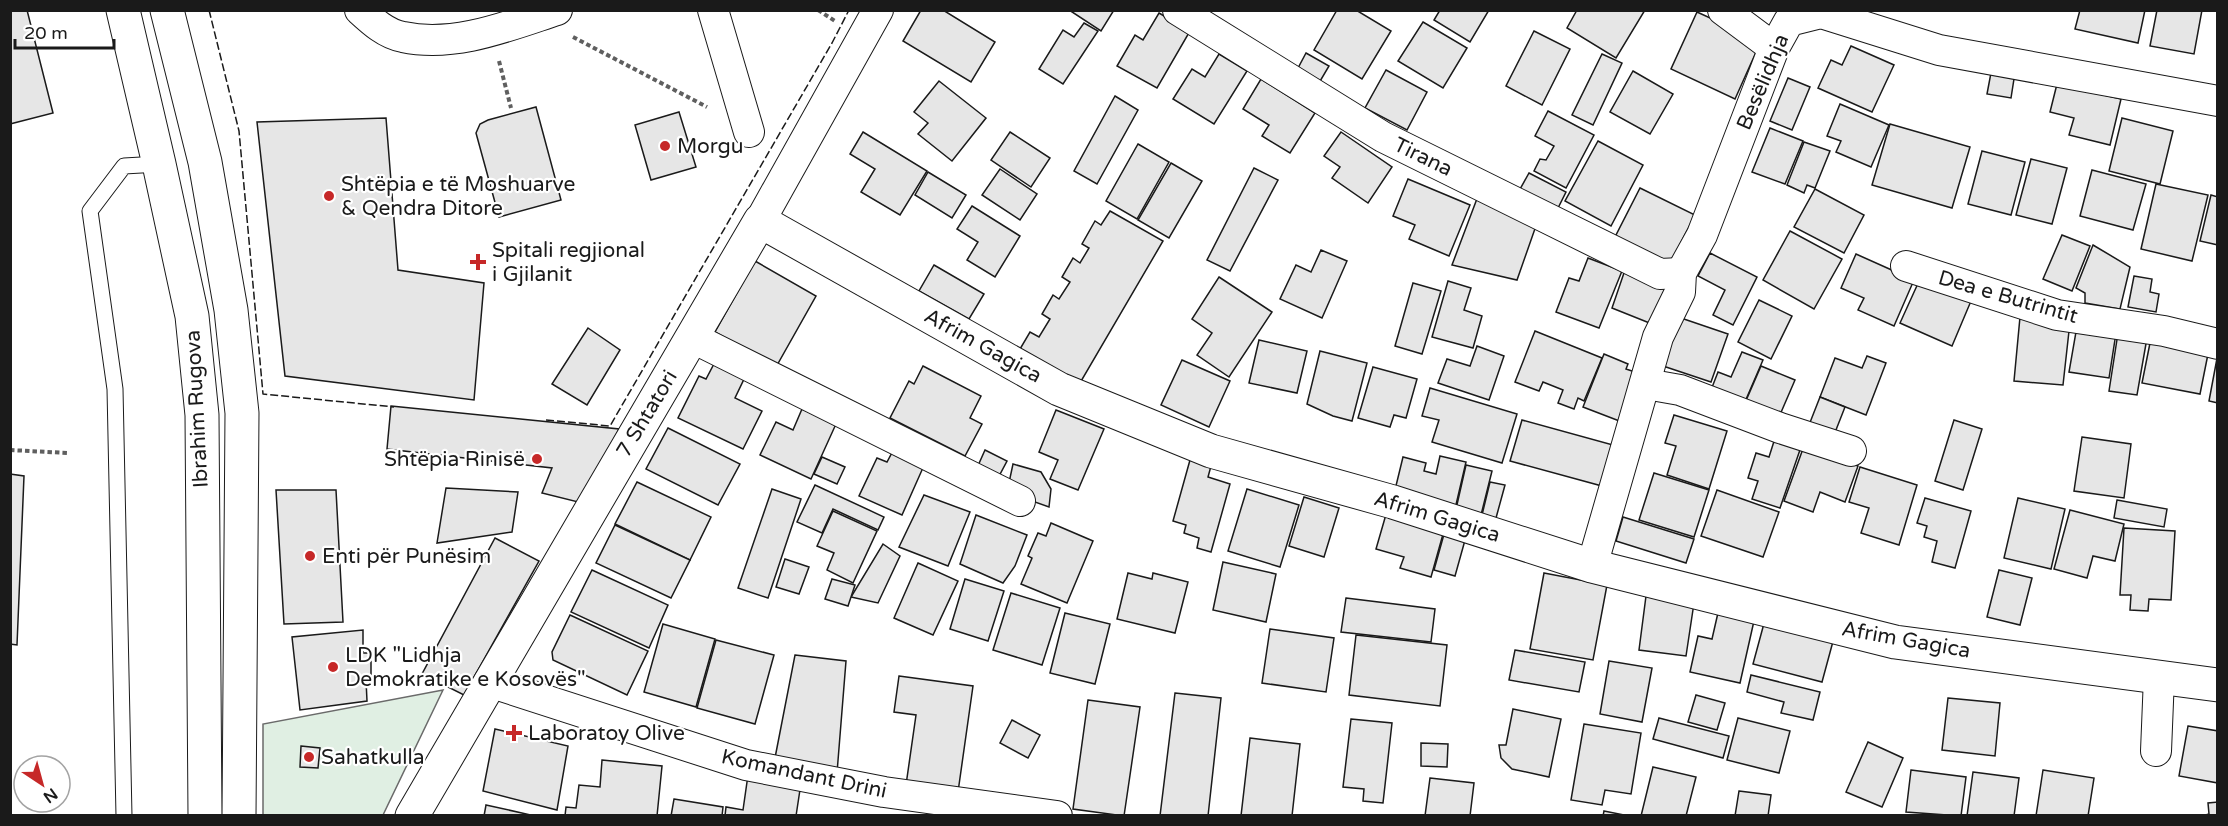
<svg xmlns="http://www.w3.org/2000/svg" width="2228" height="826" viewBox="0 0 2228 826" font-family="'Varela Round',sans-serif">
<style>
.green{fill:#e0efe3;stroke:#6a6a6a;stroke-width:1.5}
.building{fill:#e6e6e6;stroke:#1a1a1a;stroke-width:1.5}
.lines{fill:none;stroke-linecap:round;stroke-linejoin:round}
.lane-casing{stroke:#1a1a1a;stroke-width:17}
.street-casing{stroke:#1a1a1a;stroke-width:32}
.secondary-casing{stroke:#1a1a1a;stroke-width:35}
.primary-casing{stroke:#1a1a1a;stroke-width:35}
.path{stroke:#5f5f5f;stroke-width:4;stroke-dasharray:4.5 3;stroke-linecap:butt}
.lane{stroke:#fff;stroke-width:15}
.street{stroke:#fff;stroke-width:30}
.secondary{stroke:#fff;stroke-width:33}
.primary{stroke:#fff;stroke-width:33}
.fence{stroke:#1a1a1a;stroke-width:1.5;stroke-dasharray:8 3;stroke-linecap:butt}
.poi-dot{fill:#c62828;stroke:#fff;stroke-width:2}
.labels{text-anchor:middle;dominant-baseline:central;stroke-width:4.5;stroke-linejoin:round;paint-order:stroke}
.street-label{font-size:21px;fill:#1a1a1a;stroke:#fff}
.poi-label{font-size:21px;fill:#1a1a1a;stroke:#fff;text-anchor:start}
</style>
<rect width="100%" height="100%" fill="#fff"/>
<!-- green -->
<polygon class="green" points="443,690 383,815 263,815 263,724"/>
<!-- building -->
<g class="building">
<polygon points="10,10 27,10 53,113 10,124"/>
<polygon points="921,10 943,10 995,42 971,82 903,41"/>
<polygon points="1069,10 1114,10 1101,31"/>
<polygon points="1337,10 1356,10 1391,31 1362,79 1314,50"/>
<polygon points="1440,10 1489,10 1470,42 1434,20"/>
<polygon points="1577,10 1645,10 1616,58 1567,28"/>
<polygon points="2080,10 2145,10 2138,43 2075,29"/>
<polygon points="2157,10 2202,10 2194,54 2150,46"/>
<polygon points="1697,12 1761,41 1735,99 1671,69"/>
<polygon points="1159,13 1190,31 1157,88 1117,66 1135,35 1143,40"/>
<polygon points="1423,22 1467,48 1443,88 1398,61"/>
<polygon points="1084,23 1098,31 1063,84 1039,69 1063,30 1074,37"/>
<polygon points="1534,31 1570,49 1542,105 1506,86"/>
<polygon points="1851,46 1894,65 1872,112 1818,88 1831,60 1842,65"/>
<polygon points="1306,53 1329,66 1319,83 1297,70"/>
<polygon points="1219,54 1247,71 1214,124 1173,99 1192,69 1205,77"/>
<polygon points="1602,54 1622,63 1593,125 1572,115"/>
<polygon points="1993,62 2016,66 2011,98 1987,94"/>
<polygon points="1386,70 1427,92 1407,130 1365,108"/>
<polygon points="1633,71 1673,94 1650,134 1610,112"/>
<polygon points="1788,78 1810,87 1792,130 1770,121"/>
<polygon points="1261,79 1315,113 1290,153 1262,136 1269,125 1243,109"/>
<polygon points="939,81 986,118 952,161 918,134 928,123 914,112"/>
<polygon points="2057,84 2121,99 2110,145 2069,135 2074,118 2050,112"/>
<polygon points="1115,96 1138,110 1097,184 1074,171"/>
<polygon points="1840,104 1889,125 1871,167 1836,152 1841,141 1827,136"/>
<polygon points="536,107 561,200 499,217 476,133 480,124 488,120"/>
<polygon points="1548,111 1594,135 1566,188 1534,171 1540,159 1546,160 1554,146 1535,136"/>
<polygon points="679,112 696,167 651,180 635,125"/>
<polygon points="386,118 398,270 484,283 474,400 285,376 257,122"/>
<polygon points="2122,118 2173,131 2160,184 2109,171"/>
<polygon points="1890,124 1970,147 1952,208 1872,185"/>
<polygon points="1770,128 1803,141 1785,184 1752,172"/>
<polygon points="863,132 927,171 900,215 861,192 875,169 850,154"/>
<polygon points="1010,132 1050,158 1031,187 991,160"/>
<polygon points="1341,132 1392,167 1368,203 1332,178 1340,167 1324,156"/>
<polygon points="1598,141 1643,165 1611,226 1565,201"/>
<polygon points="1804,142 1830,151 1815,188 1807,185 1804,193 1787,185"/>
<polygon points="1138,144 1169,162 1137,219 1106,201"/>
<polygon points="1982,151 2025,162 2011,215 1968,204"/>
<polygon points="2031,159 2067,168 2052,224 2016,215"/>
<polygon points="1171,163 1202,181 1169,238 1138,220"/>
<polygon points="1254,168 1278,180 1230,271 1207,260"/>
<polygon points="1000,169 1037,194 1020,220 982,195"/>
<polygon points="2092,170 2146,184 2133,230 2080,216"/>
<polygon points="928,172 966,195 952,218 915,195"/>
<polygon points="1529,173 1566,192 1557,210 1519,191"/>
<polygon points="1408,179 1470,205 1449,256 1409,239 1415,225 1393,216"/>
<polygon points="2156,184 2208,195 2192,261 2141,249"/>
<polygon points="1640,188 1695,215 1669,266 1614,239"/>
<polygon points="1815,189 1864,215 1844,253 1794,227"/>
<polygon points="2211,195 2218,197 2218,245 2200,241"/>
<polygon points="1478,196 1537,223 1517,280 1452,265"/>
<polygon points="972,206 1020,236 995,277 967,260 978,242 957,229"/>
<polygon points="1110,211 1163,241 1080,383 1020,349 1030,332 1039,337 1050,319 1042,314 1053,295 1059,299 1070,282 1062,277 1073,258 1080,263 1089,248 1082,244 1095,221 1101,225"/>
<polygon points="1790,231 1842,259 1814,309 1763,280"/>
<polygon points="2062,235 2090,246 2072,291 2043,279"/>
<polygon points="2093,245 2130,267 2120,309 2085,303 2085,293 2076,288"/>
<polygon points="1321,250 1347,261 1322,318 1280,299 1296,265 1311,272"/>
<polygon points="1710,253 1757,277 1733,325 1713,315 1725,290 1698,276"/>
<polygon points="1856,254 1914,280 1894,326 1858,310 1864,298 1841,288"/>
<polygon points="1588,258 1622,271 1599,328 1556,312 1569,278 1579,281"/>
<polygon points="755,261 816,296 776,367 715,332"/>
<polygon points="934,265 984,294 969,319 919,291"/>
<polygon points="1626,267 1671,292 1657,326 1612,308"/>
<polygon points="2134,276 2152,279 2150,292 2159,294 2156,312 2128,307"/>
<polygon points="1219,277 1272,312 1229,377 1197,355 1212,333 1192,319"/>
<polygon points="1920,279 1971,301 1952,346 1900,323"/>
<polygon points="1448,281 1471,288 1464,310 1482,316 1473,348 1432,337"/>
<polygon points="1413,283 1441,291 1422,354 1395,346"/>
<polygon points="1759,300 1792,316 1771,359 1738,342"/>
<polygon points="1678,317 1728,334 1711,382 1660,365"/>
<polygon points="2020,317 2070,322 2063,385 2014,381"/>
<polygon points="2077,326 2116,333 2109,378 2069,372"/>
<polygon points="588,328 620,350 587,405 552,384"/>
<polygon points="1535,331 1602,358 1584,401 1578,398 1574,409 1558,403 1563,390 1543,382 1539,391 1515,382"/>
<polygon points="2118,333 2147,338 2137,395 2109,391"/>
<polygon points="2151,338 2209,349 2200,394 2142,383"/>
<polygon points="1259,340 1307,351 1297,393 1249,383"/>
<polygon points="1477,346 1504,356 1489,400 1438,383 1447,359 1470,366"/>
<polygon points="1320,351 1367,363 1352,421 1333,416 1307,404"/>
<polygon points="1742,352 1763,360 1744,404 1711,390 1718,372 1731,377"/>
<polygon points="2218,353 2218,403 2209,401"/>
<polygon points="1604,354 1628,364 1626,369 1641,374 1622,422 1583,407"/>
<polygon points="1867,356 1886,363 1866,415 1820,397 1835,358 1862,368"/>
<polygon points="1182,360 1230,381 1209,427 1161,405"/>
<polygon points="715,362 745,377 735,398 762,411 743,449 678,418 699,376 706,379"/>
<polygon points="923,366 981,396 970,418 982,424 965,456 890,418 909,381 914,384"/>
<polygon points="1761,366 1795,380 1779,417 1745,403"/>
<polygon points="1373,367 1417,379 1406,418 1394,415 1390,427 1358,418"/>
<polygon points="1430,388 1517,414 1502,463 1432,442 1439,420 1422,416"/>
<polygon points="1820,397 1845,407 1834,435 1809,425"/>
<polygon points="391,406 619,429 582,503 542,493 552,468 387,449"/>
<polygon points="802,409 836,424 811,479 760,455 776,422 793,430"/>
<polygon points="1056,410 1104,429 1078,490 1050,479 1058,460 1039,452"/>
<polygon points="1674,415 1727,431 1709,489 1667,475 1676,446 1665,443"/>
<polygon points="1522,420 1613,445 1602,486 1510,461"/>
<polygon points="1954,420 1982,429 1963,490 1935,481"/>
<polygon points="668,428 740,464 718,505 646,469"/>
<polygon points="1776,435 1802,444 1780,508 1752,499 1758,481 1748,478 1756,453 1769,457"/>
<polygon points="2082,437 2131,444 2124,498 2074,491"/>
<polygon points="1804,446 1858,466 1845,502 1820,492 1813,512 1784,501"/>
<polygon points="895,447 926,461 902,515 859,496 877,458 887,462"/>
<polygon points="985,450 1007,461 998,478 977,468"/>
<polygon points="1440,456 1466,462 1455,509 1394,494 1403,457 1426,463 1424,471 1436,474"/>
<polygon points="822,457 845,467 837,484 814,474"/>
<polygon points="1190,460 1211,466 1208,477 1230,484 1211,552 1197,548 1199,538 1184,533 1186,525 1173,521"/>
<polygon points="1013,464 1041,472 1051,489 1049,507 1007,492"/>
<polygon points="1466,465 1492,471 1481,515 1456,509"/>
<polygon points="1860,467 1917,485 1899,545 1861,533 1869,508 1849,502"/>
<polygon points="1654,473 1709,490 1694,537 1639,520"/>
<polygon points="10,474 24,476 17,645 10,644"/>
<polygon points="637,482 711,517 690,560 615,524"/>
<polygon points="1490,482 1505,485 1496,518 1482,515"/>
<polygon points="815,485 884,517 878,530 833,509 822,533 797,522"/>
<polygon points="446,488 518,492 512,532 437,543"/>
<polygon points="772,489 801,499 768,598 738,588"/>
<polygon points="1247,489 1299,505 1280,567 1228,551"/>
<polygon points="276,490 336,490 343,622 284,624"/>
<polygon points="1717,490 1779,512 1763,557 1701,536"/>
<polygon points="924,495 970,512 948,566 899,547"/>
<polygon points="1304,497 1339,508 1324,557 1289,546"/>
<polygon points="1925,498 1971,511 1955,568 1932,562 1937,541 1924,537 1927,526 1917,523"/>
<polygon points="2018,498 2065,509 2051,569 2004,558"/>
<polygon points="2117,500 2167,509 2164,527 2114,518"/>
<polygon points="2070,510 2124,524 2115,561 2093,556 2087,578 2054,569"/>
<polygon points="833,511 877,531 853,583 827,570 834,553 817,546"/>
<polygon points="1387,511 1445,527 1431,577 1400,568 1404,557 1376,549"/>
<polygon points="976,515 1027,535 1015,566 1003,583 960,564"/>
<polygon points="1623,517 1694,539 1686,563 1616,541"/>
<polygon points="1051,523 1093,541 1067,603 1021,584 1032,558 1028,556 1038,533 1046,536"/>
<polygon points="615,525 690,560 671,598 596,563"/>
<polygon points="1446,527 1467,533 1455,576 1434,570"/>
<polygon points="2124,528 2175,531 2171,600 2149,599 2148,611 2130,610 2131,595 2120,595"/>
<polygon points="495,538 539,561 464,695 422,674"/>
<polygon points="883,544 900,556 878,603 851,597"/>
<polygon points="785,559 809,567 799,594 776,587"/>
<polygon points="1223,562 1276,574 1266,622 1213,610"/>
<polygon points="918,563 958,581 933,635 894,618"/>
<polygon points="592,570 668,605 649,648 571,612"/>
<polygon points="1999,570 2032,578 2020,625 1987,617"/>
<polygon points="1128,573 1152,579 1153,573 1188,582 1175,633 1117,619"/>
<polygon points="1544,573 1607,585 1593,660 1530,649"/>
<polygon points="832,579 855,585 848,606 825,599"/>
<polygon points="965,579 1004,591 988,641 950,629"/>
<polygon points="1011,593 1060,608 1042,665 993,650"/>
<polygon points="1646,596 1694,603 1686,656 1639,650"/>
<polygon points="1346,598 1435,609 1431,642 1341,632"/>
<polygon points="1720,604 1756,612 1740,683 1690,672 1698,636 1712,639"/>
<polygon points="1065,613 1110,624 1095,684 1050,673"/>
<polygon points="570,615 648,651 627,695 553,660 552,652"/>
<polygon points="1766,616 1835,634 1822,682 1753,664"/>
<polygon points="663,624 715,639 696,707 644,692"/>
<polygon points="1270,629 1334,638 1326,692 1262,683"/>
<polygon points="363,630 363,653 371,653 371,681 366,680 367,701 300,710 292,637"/>
<polygon points="1356,635 1447,645 1440,706 1349,695"/>
<polygon points="716,640 774,655 755,724 697,708"/>
<polygon points="1515,650 1585,662 1579,692 1509,680"/>
<polygon points="795,655 846,661 837,773 774,763"/>
<polygon points="1609,661 1652,668 1642,722 1600,714"/>
<polygon points="1751,675 1820,692 1813,720 1781,713 1784,702 1747,692"/>
<polygon points="899,676 973,686 958,792 906,785 916,715 894,712"/>
<polygon points="1175,693 1221,698 1208,816 1160,816"/>
<polygon points="1696,695 1725,703 1717,730 1688,722"/>
<polygon points="1948,698 2000,703 1995,756 1942,750"/>
<polygon points="1088,700 1140,707 1124,816 1073,809"/>
<polygon points="1513,709 1561,719 1549,777 1512,769 1501,758 1499,745 1506,745"/>
<polygon points="1659,718 1729,736 1723,758 1653,739"/>
<polygon points="1738,718 1790,731 1779,773 1727,760"/>
<polygon points="1351,719 1392,723 1383,803 1363,801 1364,789 1343,787"/>
<polygon points="1012,720 1040,735 1028,758 1000,743"/>
<polygon points="1584,724 1641,733 1631,794 1605,790 1602,805 1571,800"/>
<polygon points="2188,726 2218,731 2218,783 2179,776"/>
<polygon points="495,729 568,746 557,810 483,791"/>
<polygon points="1250,738 1300,744 1292,816 1241,816"/>
<polygon points="1868,742 1903,758 1882,807 1846,792"/>
<polygon points="1421,743 1448,744 1447,767 1421,766"/>
<polygon points="301,746 320,748 318,768 300,767"/>
<polygon points="602,760 662,766 657,816 565,816 566,807 576,808 579,785 600,787"/>
<polygon points="1653,767 1696,777 1686,816 1641,816"/>
<polygon points="1911,770 1966,777 1961,816 1906,812"/>
<polygon points="2043,770 2094,778 2088,816 2036,816"/>
<polygon points="1973,772 2019,778 2014,816 1967,816"/>
<polygon points="748,775 801,783 796,816 725,816 726,807 743,810"/>
<polygon points="1430,778 1474,783 1470,816 1425,816"/>
<polygon points="1739,791 1771,795 1768,816 1735,816"/>
<polygon points="674,799 723,807 722,816 671,816"/>
<polygon points="2218,802 2218,816 2202,816 2209,814 2208,803"/>
<polygon points="486,805 531,815 531,816 484,816"/>
<polygon points="1604,811 1629,816 1603,816"/>
</g>
<g class="lines">
<defs>
<polyline id="lane" points="124,816 115,389 90,211 124,166 159,164"/>
<g id="street">
<path d="M360 10C372 21 386 34 403 37 455 48 508 26 557 10"/>
<polyline points="713,10 749,132"/>
<polyline points="1178,10 1383,137 1660,274 1681,273"/>
<polyline points="1723,10 1774,48"/>
<polyline points="760,221 878,10"/>
<polyline points="1906,266 2057,315 2164,331 2218,344"/>
<polyline points="693,338 1020,501"/>
<polyline points="1646,384 1680,390 1780,428 1851,451"/>
<polyline points="1592,566 1658,337 1680,292 1681,273 1702,235 1774,48 1789,21 1821,13 1939,50 2218,101"/>
<polyline points="489,682 746,765 884,792 1057,816"/>
<polyline points="2156,751 2159,677"/>
</g>
<polyline id="secondary" points="412,816 760,221 1059,389 1211,451 1393,502 1592,566 1895,642 2218,685"/>
<g id="primary">
<polyline points="123,10 159,164 192,316 202,415 205,816"/>
<polyline points="167,10 205,162 231,310 242,413 239,816"/>
</g>
</defs>
<!-- lane casing -->
<use href="#lane" class="lane-casing"/>
<!-- street casing -->
<use href="#street" class="street-casing"/>
<!-- secondary casing -->
<use href="#secondary" class="secondary-casing"/>
<!-- primary casing -->
<use href="#primary" class="primary-casing"/>
<!-- path -->
<g class="path">
<polyline points="818,10 835,21"/>
<polyline points="573,37 707,107"/>
<polyline points="499,61 511,108"/>
<polyline points="10,450 68,453"/>
</g>
<!-- lane -->
<use href="#lane" class="lane"/>
<!-- street -->
<use href="#street" class="street"/>
<!-- secondary -->
<use href="#secondary" class="secondary"/>
<!-- primary -->
<use href="#primary" class="primary"/>
<!-- fence -->
<g class="fence">
<polyline points="209,10 239,131 263,394 394,407"/>
<polyline points="546,420 610,426 832,43 849,10"/>
</g>
</g>
<!-- markers -->
<g class="poi-dot">
<circle cx="665" cy="146" r="6"/>
<circle cx="329" cy="196" r="6"/>
<path d="M475 253h6v6h6v6h-6v6h-6v-6h-6v-6h6z"/>
<circle cx="537" cy="459" r="6"/>
<circle cx="310" cy="556" r="6"/>
<circle cx="333" cy="667" r="6"/>
<path d="M511 724h6v6h6v6h-6v6h-6v-6h-6v-6h6z"/>
<circle cx="309" cy="757" r="6"/>
</g>
<g class="labels">
<!-- street labels -->
<g class="street-label">
<text transform="translate(1763 82) rotate(-67)">Besëlidhja</text>
<text transform="translate(1423 157) rotate(26)">Tirana</text>
<text transform="translate(2008 297) rotate(16)">Dea e Butrintit</text>
<text transform="translate(983 346) rotate(29)">Afrim Gagica</text>
<text transform="translate(197 409) rotate(-93)">Ibrahim Rugova</text>
<text transform="translate(647 414) rotate(-59)">7 Shtatori</text>
<text transform="translate(1437 517) rotate(17)">Afrim Gagica</text>
<text transform="translate(1906 640) rotate(10)">Afrim Gagica</text>
<text transform="translate(804 774) rotate(12)">Komandant Drini</text>
</g>
<!-- poi labels -->
<g class="poi-label">
<text x="677" y="146">Morgu</text>
<text x="341" y="184">Shtëpia e të Moshuarve<tspan x="341" dy="24">&amp; Qendra Ditore</tspan></text>
<text x="492" y="250">Spitali regjional<tspan x="492" dy="24">i Gjilanit</tspan></text>
<text x="525" y="459" text-anchor="end">Shtëpia Rinisë</text>
<text x="322" y="556">Enti për Punësim</text>
<text x="345" y="655">LDK "Lidhja<tspan x="345" dy="24">Demokratike e Kosovës"</tspan></text>
<text x="528" y="733">Laboratoy Olive</text>
<text x="321" y="757">Sahatkulla</text>
</g>
</g>
<!-- border -->
<rect width="2228" height="826" fill="none" stroke="#1a1a1a" stroke-width="24"/>
<!-- north arrow -->
<g transform="translate(42 784) rotate(144)"><circle r="28" fill="#ffffff" stroke="#a3a3a3" stroke-width="1.5"/>
<path d="M0-4.5L10 22L0 15L-10 22Z" fill="#c62828"/>
<text y="-9" font-size="16" font-weight="bold" text-anchor="middle" fill="#1a1a1a">N</text>
</g>
<!-- scale -->
<path d="M15 39v9h99v-9" fill="none" stroke="#1a1a1a" stroke-width="3"/>
<text x="24" y="39" font-size="18" fill="#1a1a1a" stroke="#ffffff" stroke-width="4.5" paint-order="stroke">20 m</text>
</svg>
